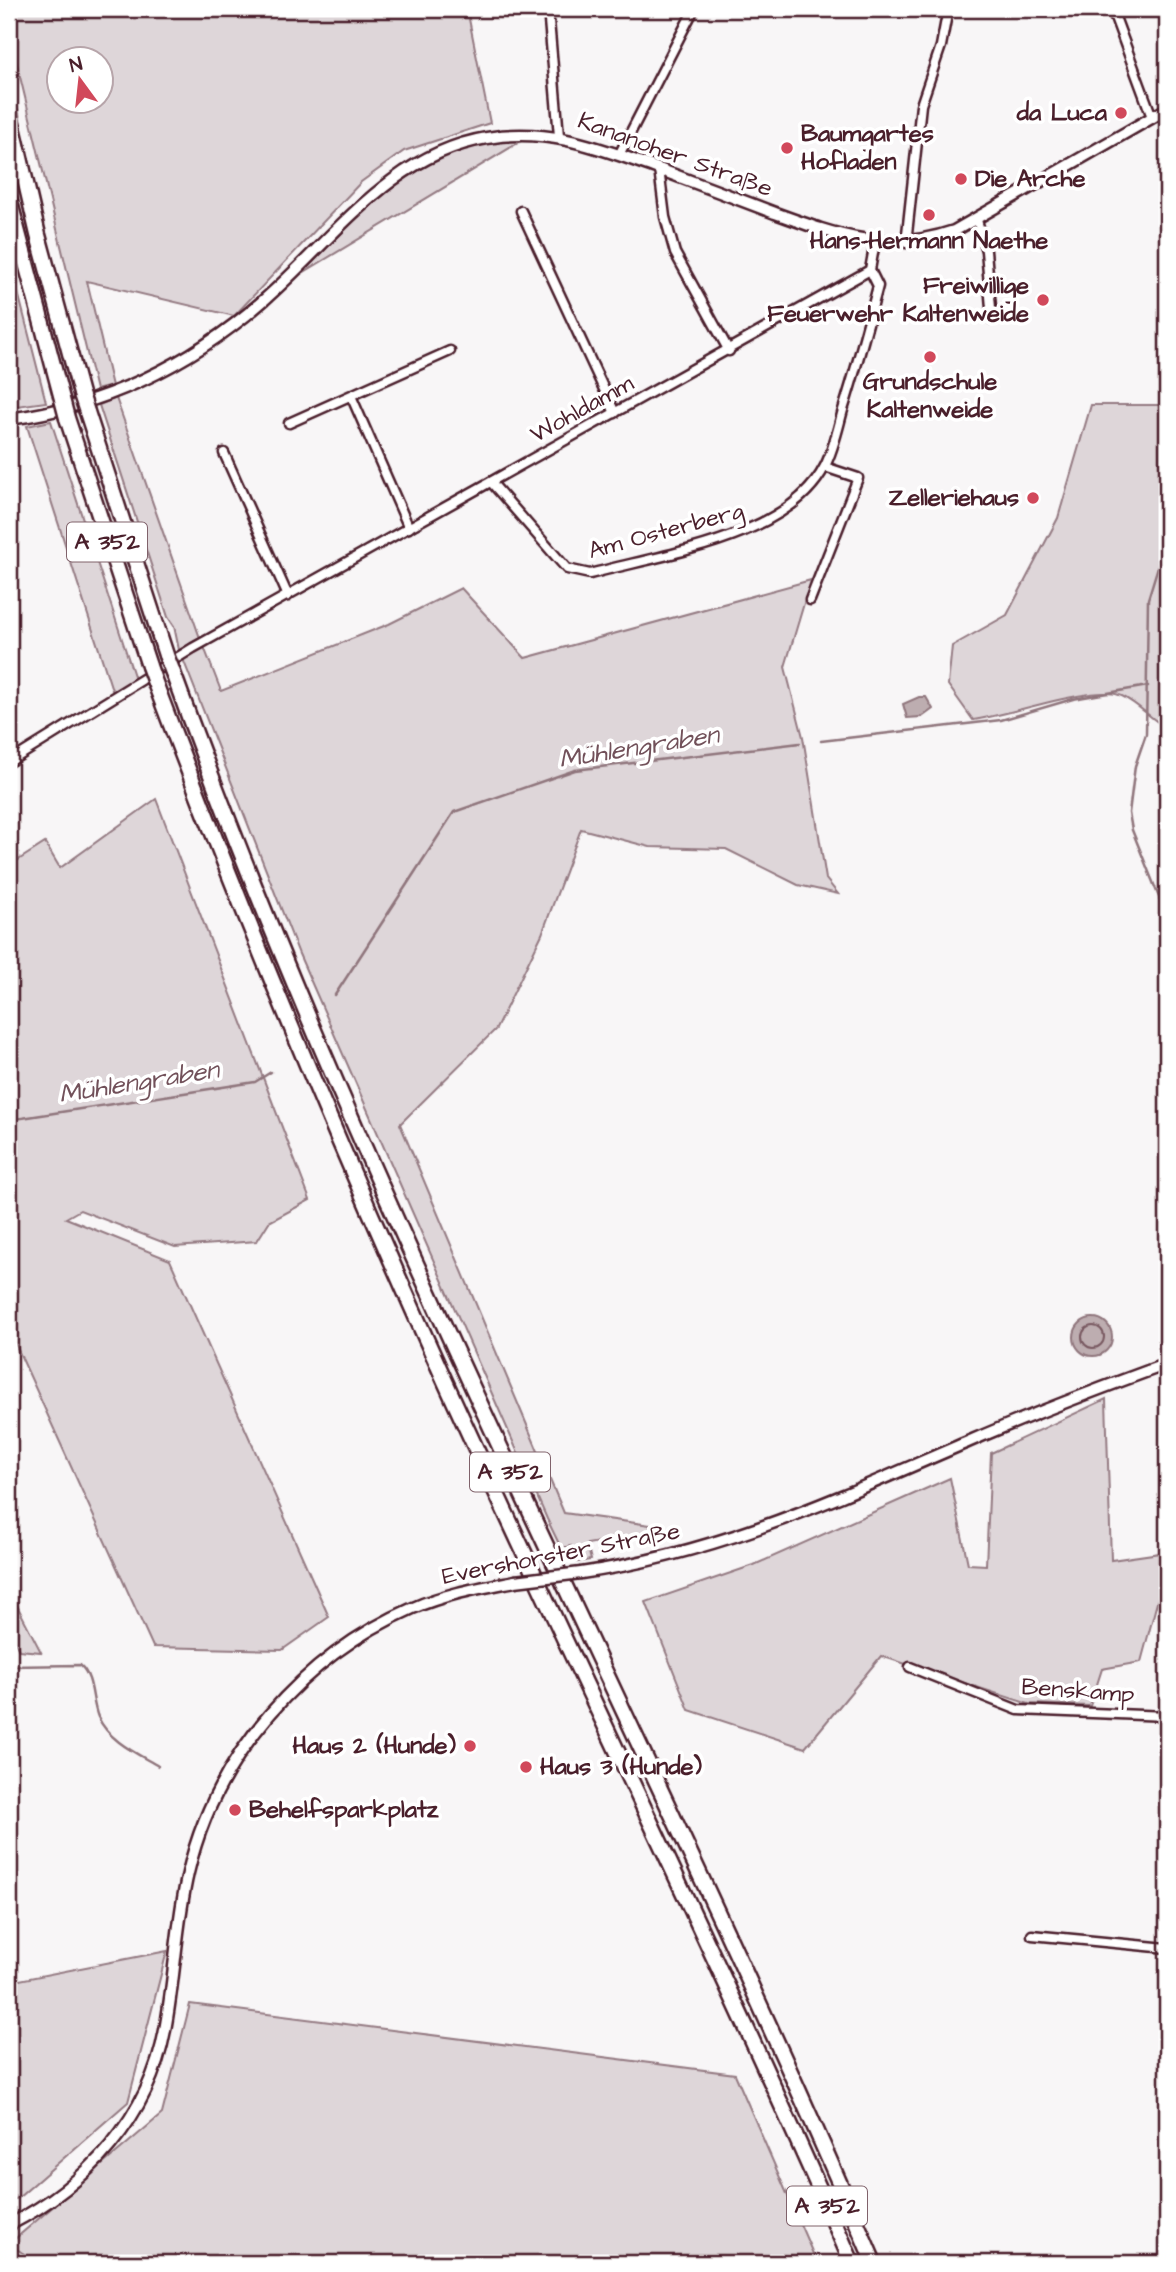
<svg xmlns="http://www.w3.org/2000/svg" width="1176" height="2272" viewBox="0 0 1176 2272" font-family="'Architects Daughter',sans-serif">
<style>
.green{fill:#ded6d9;stroke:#947a82;stroke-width:2;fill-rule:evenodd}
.water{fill:#bdadb0;stroke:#8f747b;stroke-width:2}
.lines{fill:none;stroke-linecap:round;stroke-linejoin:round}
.shore{stroke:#785860;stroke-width:2}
.stream{stroke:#8f747b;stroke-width:2.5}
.minor-casing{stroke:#4a1f2b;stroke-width:13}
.tertiary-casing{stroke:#4a1f2b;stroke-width:15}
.motorway-casing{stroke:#4a1f2b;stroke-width:19}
.minor{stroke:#fff;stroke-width:8}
.tertiary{stroke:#fff;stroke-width:10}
.motorway{stroke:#fff;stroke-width:14}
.tertiary-bridge-casing{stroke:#4a1f2b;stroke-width:15;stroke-linecap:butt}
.motorway-bridge-casing{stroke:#4a1f2b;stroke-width:19;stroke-linecap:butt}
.tertiary-bridge{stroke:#fff;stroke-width:10}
.motorway-bridge{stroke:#fff;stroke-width:14}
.poi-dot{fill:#d1495b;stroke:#fff;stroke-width:2.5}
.labels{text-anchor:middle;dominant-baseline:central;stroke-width:7;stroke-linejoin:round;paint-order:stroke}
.shield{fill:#fff;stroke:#80626b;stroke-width:2}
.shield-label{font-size:23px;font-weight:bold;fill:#4a1f2b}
.poi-label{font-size:24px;font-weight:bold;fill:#4a1f2b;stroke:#fff;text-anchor:end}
.street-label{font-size:24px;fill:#4a1f2b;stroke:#fff}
.water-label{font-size:26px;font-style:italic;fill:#72515a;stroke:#fff}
</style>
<rect width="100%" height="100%" fill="#f8f6f7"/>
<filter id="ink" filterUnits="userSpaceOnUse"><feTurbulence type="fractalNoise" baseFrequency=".0143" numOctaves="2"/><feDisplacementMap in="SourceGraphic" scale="14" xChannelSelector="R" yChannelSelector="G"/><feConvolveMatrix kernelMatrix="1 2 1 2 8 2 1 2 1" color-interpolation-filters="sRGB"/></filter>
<g filter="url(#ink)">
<!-- green -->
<g class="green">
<path d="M9 9H467L490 123 404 151 361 182 234 316 87 281 112 386 96 390 15 56ZM60 60H102V102H60Z"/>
<path d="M528 137 301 274C350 225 400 167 469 148 488 142 509 141 528 137Z"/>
<polygon points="9,257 46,402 9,407"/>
<polygon points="116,398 200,638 179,650 174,626 168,617 99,405"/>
<path d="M1091 405H1167V703L1159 723C1147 715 1132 699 1119 695 1091 685 1007 716 973 720L948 685 952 646 1007 615 1058 518Z"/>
<polygon points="51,421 135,679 113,693 27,426"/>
<polygon points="811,580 785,667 803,737 826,879 838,894 798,885 726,849 650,847 581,829 542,934 496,1029 400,1124 564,1513 650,1525 653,1533 587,1544 591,1560 578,1562 571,1546 561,1548 547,1519 299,954 183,659 204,647 221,691 389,624 461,588 525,658"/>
<polygon points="156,799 310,1200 269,1222 257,1241 175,1247 80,1210 66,1218 170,1260 329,1617 282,1650 153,1647 9,1330 9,866 45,843 60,868"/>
<polygon points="1106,1399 1111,1560 1167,1552 1167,1565 1141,1662 1102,1669 1090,1706 1029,1704 881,1656 805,1748 689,1710 646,1602 754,1565 950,1478 968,1564 986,1565 991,1453"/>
<polygon points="9,1590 41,1652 19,1650 9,1631"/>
<polygon points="167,1951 128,2102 18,2198 9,2201 9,1982"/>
<polygon points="190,2004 735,2074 817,2263 38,2263 9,2244 162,2114"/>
</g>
<!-- water -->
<g class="water">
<polygon points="919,697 926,697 933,709 922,717 907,718 903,704"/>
<circle cx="1093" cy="1337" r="19"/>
</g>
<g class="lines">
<!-- shore -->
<circle class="shore" cx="1093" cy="1337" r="11"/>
<!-- stream -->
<g class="stream">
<polyline points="1167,537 1148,599 1146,734 1135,766 1129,813 1132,830 1167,917"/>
<polyline points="821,741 1001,720 1073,699 1148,686"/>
<path d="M1167 975C1158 1006 1159 1032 1167 1063"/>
<polyline points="335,995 454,812 575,770 800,743"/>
<polyline points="9,1120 255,1082 271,1072"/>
<path d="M9 1666 80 1665C94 1677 91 1700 98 1717 109 1741 136 1753 158 1766"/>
</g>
<defs>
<g id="minor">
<polyline points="548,9 559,136"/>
<polyline points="1112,9 1152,117"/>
<polyline points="619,155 694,9"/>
<polyline points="659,169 665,217 675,253 729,351"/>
<polyline points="521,211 615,413"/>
<polyline points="977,220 986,251 992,319"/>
<polyline points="906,243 921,105 941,46 948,9"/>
<polyline points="870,270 875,242"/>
<polyline points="352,398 409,528"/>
<polyline points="289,423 450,351"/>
<polyline points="224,453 288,596"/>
<path d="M491 482 567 569 590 574C663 554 789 538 825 466 834 448 838 428 843 410 856 369 867 328 878 286L870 270"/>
<polyline points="810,600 858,478 825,467"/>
<polyline points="9,762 193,648 870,270"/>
<polyline points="910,1667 1018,1710 1167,1716"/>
<polyline points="1032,1935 1167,1948"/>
</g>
<g id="tertiary">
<path d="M9 419C105 406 191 364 264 300 333 240 390 154 487 138 548 127 599 148 656 168 696 183 735 198 775 213 838 236 887 254 954 231L1167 109"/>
<path d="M581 1573C724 1552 839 1497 970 1441 1035 1413 1101 1388 1167 1364"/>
<path d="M9 2225C87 2185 149 2118 165 2030 175 1978 176 1924 188 1873 215 1756 303 1656 413 1608 445 1594 480 1588 515 1581"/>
</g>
<g id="motorway">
<polyline points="9,110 38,235 81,394"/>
<polyline points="9,199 62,399"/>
<polyline points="87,412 166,655"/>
<polyline points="67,418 149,666"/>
<path d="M172 670C369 1217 646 1729 874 2263"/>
<path d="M154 680C243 917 340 1149 444 1379 578 1674 722 1965 852 2263"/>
</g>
</defs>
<!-- minor casing -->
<use href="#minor" class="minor-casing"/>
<!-- tertiary casing -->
<use href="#tertiary" class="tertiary-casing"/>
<!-- motorway casing -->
<use href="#motorway" class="motorway-casing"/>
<!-- minor -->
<use href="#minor" class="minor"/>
<!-- tertiary -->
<use href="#tertiary" class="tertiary"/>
<!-- motorway -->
<use href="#motorway" class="motorway"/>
<defs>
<polyline id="tertiary-bridge" points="515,1581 581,1573"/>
<g id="motorway-bridge">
<polyline points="81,394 87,412"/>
<polyline points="62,399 67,418"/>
<polyline points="166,655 172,670"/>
<polyline points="149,666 154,680"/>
</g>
</defs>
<!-- tertiary-bridge casing -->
<use href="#tertiary-bridge" class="tertiary-bridge-casing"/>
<!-- motorway-bridge casing -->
<use href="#motorway-bridge" class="motorway-bridge-casing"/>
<!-- tertiary-bridge -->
<use href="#tertiary-bridge" class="tertiary-bridge"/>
<!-- motorway-bridge -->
<use href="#motorway-bridge" class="motorway-bridge"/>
</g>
</g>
<!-- markers -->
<g class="poi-dot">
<circle cx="1121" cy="113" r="7"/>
<circle cx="787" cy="148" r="7"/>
<circle cx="961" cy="179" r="7"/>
<circle cx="929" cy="215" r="7"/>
<circle cx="1043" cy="300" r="7"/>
<circle cx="930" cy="357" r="7"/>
<circle cx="1033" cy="498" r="7"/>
<circle cx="470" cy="1746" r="7"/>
<circle cx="526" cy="1767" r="7"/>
<circle cx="235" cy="1810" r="7"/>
</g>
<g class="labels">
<!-- shield labels -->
<g class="shield">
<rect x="67" y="522.5" width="80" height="39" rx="5"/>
<rect x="470" y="1452.5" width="80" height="39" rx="5"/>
<rect x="787" y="2186.5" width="80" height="39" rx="5"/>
</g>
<g class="shield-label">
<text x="107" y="542">A 352</text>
<text x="510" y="1472">A 352</text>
<text x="827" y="2206">A 352</text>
</g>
<!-- poi labels -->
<g class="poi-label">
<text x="1107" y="113">da Luca</text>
<text x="801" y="134" text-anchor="start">Baumgartes<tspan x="801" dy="28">Hofladen</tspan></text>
<text x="975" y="179" text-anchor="start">Die Arche</text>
<text x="929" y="241" text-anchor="middle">Hans-Hermann Naethe</text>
<text x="1029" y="286">Freiwillige<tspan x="1029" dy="28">Feuerwehr Kaltenweide</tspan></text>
<text x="930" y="382" text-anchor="middle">Grundschule<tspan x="930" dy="28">Kaltenweide</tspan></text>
<text x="1019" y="498">Zelleriehaus</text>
<text x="456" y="1746">Haus 2 (Hunde)</text>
<text x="540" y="1767" text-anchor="start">Haus 3 (Hunde)</text>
<text x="249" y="1810" text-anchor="start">Behelfsparkplatz</text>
</g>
<!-- street labels -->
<g class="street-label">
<text transform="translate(675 155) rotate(20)">Kananoher Straße</text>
<text transform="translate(582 409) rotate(-29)">Wohldamm</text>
<text transform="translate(666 531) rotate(-15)">Am Osterberg</text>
<text transform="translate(561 1554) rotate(-11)">Evershorster Straße</text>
<text transform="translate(1078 1691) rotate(4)">Benskamp</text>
</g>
<!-- water labels -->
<g class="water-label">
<text transform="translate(639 747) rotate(-9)">Mühlengraben</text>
<text transform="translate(139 1082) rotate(-9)">Mühlengraben</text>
</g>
</g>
<!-- margin -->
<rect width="1176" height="2272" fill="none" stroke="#fff" stroke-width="35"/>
<rect x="18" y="18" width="1141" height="2237" fill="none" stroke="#4a1f2b" stroke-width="2.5" filter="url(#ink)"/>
<!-- north arrow -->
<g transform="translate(80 80) rotate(345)"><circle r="33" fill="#ffffff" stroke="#b7a5aa" stroke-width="2"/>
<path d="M0-5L12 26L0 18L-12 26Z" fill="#d1495b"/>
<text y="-10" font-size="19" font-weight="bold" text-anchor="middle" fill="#4a1f2b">N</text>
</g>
</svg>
